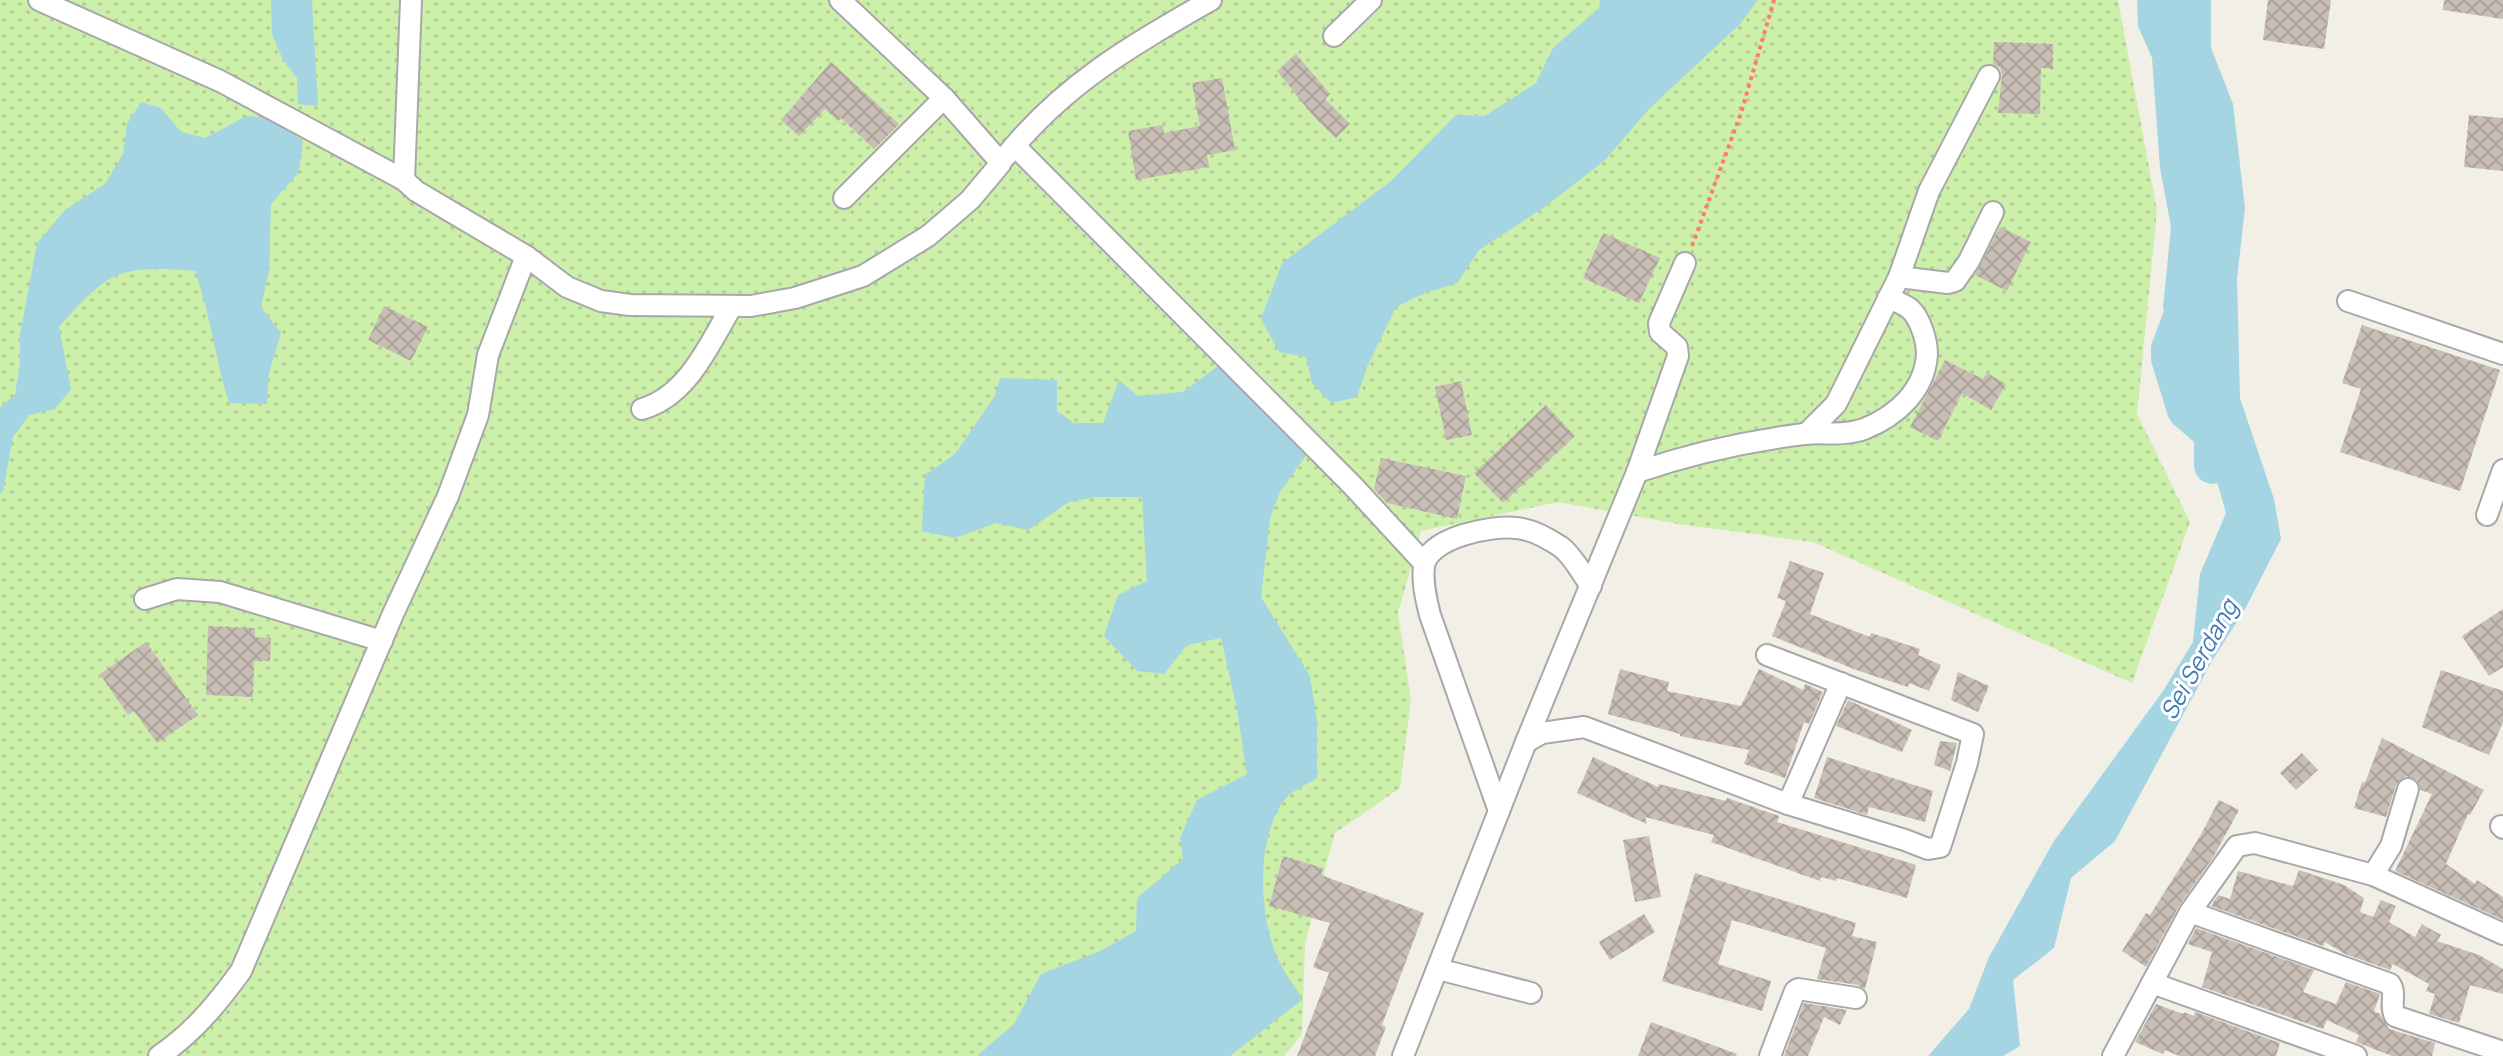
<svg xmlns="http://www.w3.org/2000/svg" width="2503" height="1056" viewBox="0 0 2503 1056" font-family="Manrope,sans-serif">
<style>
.grass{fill:url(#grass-dots)}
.water{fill:#a5d4e3}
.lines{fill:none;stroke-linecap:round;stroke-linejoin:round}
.river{stroke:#a5d4e3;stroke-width:38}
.building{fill:url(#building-cross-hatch)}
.minor-casing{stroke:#a8a8a8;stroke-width:24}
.path{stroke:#ff7b6b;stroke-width:4;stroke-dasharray:4 4;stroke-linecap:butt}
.minor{stroke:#fff;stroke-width:20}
.labels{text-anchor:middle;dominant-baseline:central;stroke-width:6;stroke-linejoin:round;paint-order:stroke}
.water-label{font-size:24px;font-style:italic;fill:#427ab2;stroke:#fff}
</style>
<defs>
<pattern id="grass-dots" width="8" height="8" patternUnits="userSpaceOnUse" patternTransform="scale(2)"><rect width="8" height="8" fill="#ccefaa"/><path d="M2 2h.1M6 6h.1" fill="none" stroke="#afcd92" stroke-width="1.8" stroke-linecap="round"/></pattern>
<pattern id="building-cross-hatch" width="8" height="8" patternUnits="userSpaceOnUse" patternTransform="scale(2)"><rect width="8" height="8" fill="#c8beb6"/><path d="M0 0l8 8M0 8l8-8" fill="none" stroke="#aca39c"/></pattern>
</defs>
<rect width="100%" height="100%" fill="#f2efe7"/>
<!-- grass -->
<polygon class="grass" points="0,0 2118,0 2157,210 2137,414 2190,522 2132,683 1813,542 1679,524 1558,502 1421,531 1398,613 1411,699 1400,788 1335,833 1305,944 1302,1034 1284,1056 0,1056"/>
<!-- water -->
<g class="water">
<polygon points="271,0 312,0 318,106 298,104 297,78 283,60 272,34"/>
<polygon points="1600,0 1758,0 1740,24 1650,108 1605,160 1546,206 1479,250 1457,283 1425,293 1396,307 1367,367 1357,397 1331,403 1312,383 1306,357 1279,352 1261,319 1282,263 1391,181 1456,115 1485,116 1536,83 1553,48 1599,8"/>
<polygon points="2137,0 2211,0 2211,48 2233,104 2245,208 2237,279 2240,398 2274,499 2281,539 2245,609 2212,661 2115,841 2071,878 2054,948 2013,980 2020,1046 2003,1056 1928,1056 1969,1009 1989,957 2054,841 2163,691 2193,642 2200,574 2226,513 2180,350 2163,308 2171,227 2160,168 2152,58 2138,26"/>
<path d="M141 102 161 108 181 132 205 138 247 116 281 120 303 142 299 172 271 204 269 271 261 307 281 333 269 373 267 404 229 403C215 358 211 316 195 271 118 265 110 270 59 327L71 389 55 409 29 415 13 437 3 491 0 494V407L15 395 20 363V335L37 243 65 210 105 184 123 154 127 124Z"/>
<path d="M1218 366 1312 447 1280 492 1270 518 1261 597 1310 676 1317 721V778C1306 785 1289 792 1282 803 1256 844 1259 913 1277 957 1284 972 1294 986 1303 999L1230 1056H977L1014 1024 1041 974 1100 951 1136 931 1137 898 1183 859 1180 838 1197 800 1247 774 1237 709 1221 638 1187 645 1164 674 1137 671 1104 636 1118 595 1147 581 1142 497H1095L1069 502 1028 530 996 523 955 538 922 531 925 475 955 454 995 396 1000 378 1057 380V411L1074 423H1103L1119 380 1138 396 1183 392Z"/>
</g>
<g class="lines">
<!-- river -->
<polyline class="river" points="2192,290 2170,349 2170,358 2186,410 2213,433 2213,465"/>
</g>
<!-- building -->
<g class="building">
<polygon points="2268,0 2331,0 2324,49 2263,40"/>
<polygon points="2444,0 2503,0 2503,19 2443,10"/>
<polygon points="1994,42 2053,44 2053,69 2041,68 2040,114 1998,113 2002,75 2000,67 1993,64"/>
<polygon points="1296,54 1330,94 1325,99 1350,124 1336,138 1315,118 1277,71"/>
<polygon points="831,62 899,124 874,149 841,118 838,121 825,109 799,136 781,120"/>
<polygon points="1222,78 1235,150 1207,155 1209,167 1136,180 1128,131 1163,125 1164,133 1200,126 1192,83"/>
<polygon points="2469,115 2503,118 2503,171 2464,167"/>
<polygon points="2000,227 2031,242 2007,291 1975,275"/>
<polygon points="1603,233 1660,258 1639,303 1583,278"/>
<polygon points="384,306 428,327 411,361 368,340"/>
<polygon points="2362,325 2500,370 2460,491 2340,452 2361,389 2342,383"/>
<polygon points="1945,360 1983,379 1987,373 2006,384 1991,410 1962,393 1938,441 1910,427"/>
<polygon points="1461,381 1472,435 1446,440 1435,387"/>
<polygon points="1546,405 1575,436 1503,503 1474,473"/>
<polygon points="1381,458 1466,476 1457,519 1387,503 1374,489"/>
<polygon points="1790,561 1824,573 1810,614 1870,637 1871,633 1920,649 1918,655 1941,665 1929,691 1909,683 1908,687 1859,671 1772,636 1786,601 1777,598"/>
<polygon points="2503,609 2503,667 2489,676 2462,636"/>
<polygon points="208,626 255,628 255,637 271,638 270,661 254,661 253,697 206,695"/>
<polygon points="146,642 198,715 157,743 134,711 128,715 100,674"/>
<polygon points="1620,669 1669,682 1667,691 1741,706 1759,669 1803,690 1805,684 1823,692 1809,724 1804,722 1785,778 1744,764 1749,750 1680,736 1680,734 1608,714"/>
<polygon points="2441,670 2503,691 2503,722 2489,755 2422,727"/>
<polygon points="1958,672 1989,686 1978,712 1951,700"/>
<polygon points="1848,700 1912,730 1902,752 1836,726"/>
<polygon points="2382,738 2484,790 2470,815 2468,814 2446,864 2475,884 2477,880 2503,897 2503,920 2395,871 2432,794 2421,790 2417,780 2406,776 2396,785 2386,817 2354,808 2362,782 2365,783"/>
<polygon points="1940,741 1957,743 1950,771 1934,765"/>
<polygon points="2302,753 2318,770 2296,790 2280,773"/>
<polygon points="1593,757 1658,787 1659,784 1726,801 1727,798 1779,816 1777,822 1916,865 1907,898 1837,878 1836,881 1821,877 1820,881 1711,842 1714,835 1645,817 1647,824 1577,793"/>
<polygon points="1827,757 1933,791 1925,822 1869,807 1867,815 1814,798"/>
<polygon points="2219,800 2239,810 2214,856 2179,906 2146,967 2122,951 2146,913 2150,915 2199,838"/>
<polygon points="1649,836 1661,897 1635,902 1623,840"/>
<polygon points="1283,856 1323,868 1321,875 1424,913 1382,1025 1386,1027 1375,1056 1297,1056 1329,973 1313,967 1330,923 1269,906"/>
<polygon points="2299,870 2344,885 2364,898 2360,912 2373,917 2381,900 2396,906 2389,922 2415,937 2422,924 2441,935 2437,941 2479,955 2503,969 2503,994 2470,985 2459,1023 2429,1014 2435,994 2426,991 2429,984 2393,964 2390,970 2345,954 2325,942 2323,946 2211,906 2218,895 2230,899 2238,871 2293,886"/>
<polygon points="1695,873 1856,923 1852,936 1877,942 1865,989 1858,985 1817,979 1826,948 1732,920 1718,964 1771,981 1762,1011 1662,981"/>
<polygon points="1644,914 1655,932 1610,960 1599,942"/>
<polygon points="2196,928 2314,970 2303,992 2336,1004 2346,982 2380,994 2374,1011 2380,1014 2389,1029 2435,1043 2432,1056 2392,1056 2356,1042 2359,1035 2327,1020 2323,1029 2202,987 2212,952 2188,944"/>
<polygon points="1804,1003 1847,1010 1840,1025 1824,1017 1808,1056 1784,1056"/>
<polygon points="2156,1004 2183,1014 2184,1012 2194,1016 2195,1012 2280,1043 2276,1056 2179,1056 2165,1050 2163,1054 2135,1042"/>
<polygon points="1651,1022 1737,1054 1736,1056 1638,1056"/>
</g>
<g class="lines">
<defs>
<g id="minor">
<polyline points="39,0 220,81 404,180 416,191 526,256 567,287 601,301 630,305 751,306 795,298 863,276 928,236 970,200 1001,163 944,98 844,198"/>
<polyline points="840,0 944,98"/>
<polyline points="1334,36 1371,0"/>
<polyline points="1015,146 1353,486 1424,563"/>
<path d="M1006 156C1065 83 1131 46 1211 0"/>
<polyline points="404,180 411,0"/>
<polyline points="1899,277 1948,283 1955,281 1969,261 1993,212"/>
<polyline points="2348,301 2503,354"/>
<path d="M642 409C688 396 709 344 732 306"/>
<polyline points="1806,434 1836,404 1899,277 1929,191 1989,76"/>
<path d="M1637 472C1690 454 1748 441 1804 434 1824 432 1845 436 1864 429 1897 416 1925 390 1927 354 1927 340 1920 318 1910 309 1904 304 1895 301 1888 298"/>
<polyline points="2487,515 2503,470"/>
<polyline points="145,599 177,589 220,592 382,641"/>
<polyline points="1526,742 1542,733 1584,727 1788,804 1905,840 1928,849 1940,847 1967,763 1973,734 1767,655"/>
<polyline points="1788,804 1841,683"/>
<path d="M1499 811 1430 615C1426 599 1422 582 1424 566 1429 537 1492 525 1516 528 1531 529 1549 539 1561 547 1573 556 1582 574 1591 586"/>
<polyline points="2501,826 2503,828"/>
<polyline points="2373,875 2391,846 2408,789"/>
<path d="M2190 912 2390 984C2397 994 2389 1006 2395 1016L2503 1052"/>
<polyline points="1438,969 1531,993"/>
<polyline points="2152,983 2356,1056"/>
<path d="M159 1056C193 1033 217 1004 241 971L393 614 448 496 478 415 488 355 526 256"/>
<polyline points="1403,1056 1526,742 1637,472 1678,356 1677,347 1660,332 1659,323 1685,263"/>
<polyline points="1770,1056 1795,991 1798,989 1856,998"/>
<polyline points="2113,1056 2190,912 2237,846 2255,843 2373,875 2503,934"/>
</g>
</defs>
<!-- minor casing -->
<use href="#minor" class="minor-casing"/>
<!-- path -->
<polyline class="path" points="1692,246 1741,113 1774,0"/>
<!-- minor -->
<use href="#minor" class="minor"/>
</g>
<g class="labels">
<!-- water labels -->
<g class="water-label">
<text transform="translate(2198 659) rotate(-61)">Sei Serdang</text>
</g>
</g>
</svg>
